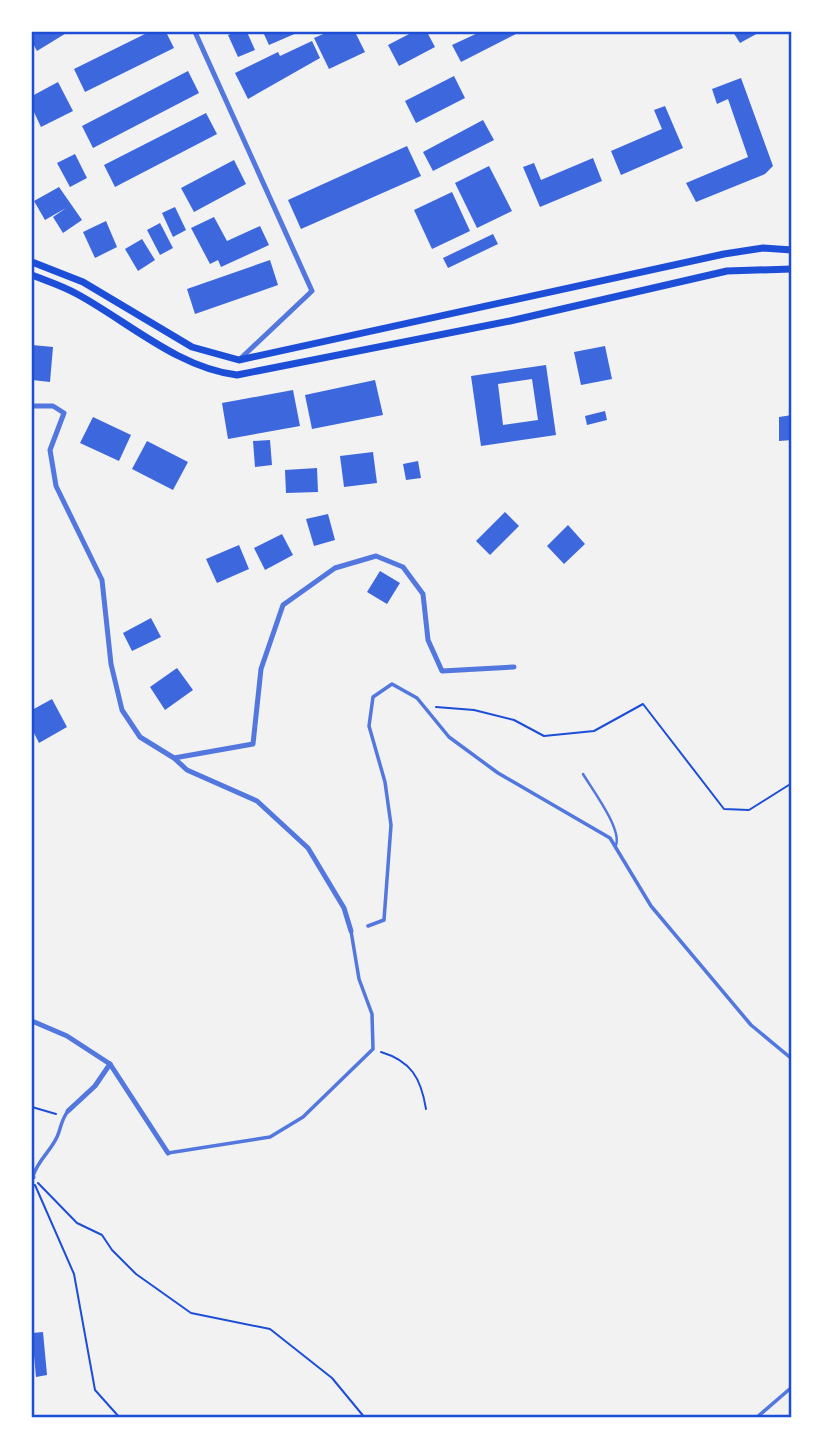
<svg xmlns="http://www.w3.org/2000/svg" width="823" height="1449" viewBox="0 0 823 1449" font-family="'Space Grotesk',sans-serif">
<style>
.building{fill:#3d67dc;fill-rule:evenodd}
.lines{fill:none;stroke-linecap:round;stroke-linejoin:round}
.path{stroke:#1d4ed8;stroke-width:2}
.service{stroke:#5277de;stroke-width:2.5}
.pedestrian{stroke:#5277de;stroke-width:3.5}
.minor{stroke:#5277de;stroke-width:5}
.secondary{stroke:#1d4ed8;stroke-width:7}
.neatline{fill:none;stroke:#1d4ed8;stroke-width:2.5}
</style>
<rect width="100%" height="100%" fill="#f2f2f2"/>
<!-- building -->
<g class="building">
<polygon points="32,32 68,32 37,51 32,42"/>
<polygon points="149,32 166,32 174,48 85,92 74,69"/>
<polygon points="236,32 247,32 255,50 238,57 228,35"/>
<polygon points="263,32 299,32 269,45"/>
<polygon points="328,32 355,32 365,52 329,69 314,38"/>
<polygon points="413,32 427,32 435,47 399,66 388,45"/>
<polygon points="480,32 515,32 516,34 461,62 452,45"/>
<polygon points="733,32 760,32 740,43"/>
<polygon points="312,41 320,58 248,99 235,73 278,52 280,56"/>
<polygon points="188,71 199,93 93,148 82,126"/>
<polygon points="454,76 465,98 416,123 405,101"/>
<polygon points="741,78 773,166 765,174 696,202 686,183 748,157 728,99 717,104 712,89"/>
<polygon points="58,82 73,111 41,127 32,108 32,96"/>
<polygon points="665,106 683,148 621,175 611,151 662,129 654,110"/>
<polygon points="206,113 217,134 115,187 104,165"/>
<polygon points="483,120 494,140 433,171 423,152"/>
<polygon points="407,146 421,176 301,229 288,200"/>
<polygon points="75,154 87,178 70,187 57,163"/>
<polygon points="593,158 602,181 540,207 523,167 534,163 541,180"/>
<polygon points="234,160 246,184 194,212 181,188"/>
<polygon points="489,166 512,211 477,228 455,183"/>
<polygon points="59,187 82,220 63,233 53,217 66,208 45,220 34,201"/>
<polygon points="452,192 470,231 432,249 414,210"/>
<polygon points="175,207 186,230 173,237 162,213"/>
<polygon points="214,217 227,241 260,226 269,245 221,267 218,260 210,264 191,228"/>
<polygon points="106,221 117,247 95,258 83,232"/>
<polygon points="160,223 173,248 160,255 147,230"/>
<polygon points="493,234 498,244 448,268 443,258"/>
<polygon points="142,239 155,260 138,271 125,249"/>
<polygon points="270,260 278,285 195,314 187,289"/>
<polygon points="32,345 53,347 50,382 32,380"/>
<polygon points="605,346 612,379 581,385 574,352"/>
<path d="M546 365 556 435 481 446 471 376ZM532 379 538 420 503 425 498 384Z"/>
<polygon points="375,380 383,415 312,429 305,395"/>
<polygon points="293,390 300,426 228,439 222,403"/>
<polygon points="605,411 607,420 587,425 585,416"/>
<polygon points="792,415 792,440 779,441 779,417"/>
<polygon points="93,417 131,435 119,461 80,443"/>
<polygon points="270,440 272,465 255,467 253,441"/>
<polygon points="147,441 188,462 173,490 132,469"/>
<polygon points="373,452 377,483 344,487 340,456"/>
<polygon points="418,461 421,478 406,480 403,464"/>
<polygon points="317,468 318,492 286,493 285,470"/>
<polygon points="505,512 519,526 490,555 476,541"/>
<polygon points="328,514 335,540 314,546 306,519"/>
<polygon points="568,525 585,544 564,564 547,546"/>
<polygon points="282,534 293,555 265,570 254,548"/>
<polygon points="239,545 249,569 217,583 206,559"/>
<polygon points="380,571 400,583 387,604 367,592"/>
<polygon points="151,618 161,637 132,651 123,633"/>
<polygon points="177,668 193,690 165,710 150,687"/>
<polygon points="52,699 67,727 39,743 32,729 32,710"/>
<polygon points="43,1332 47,1375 36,1377 32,1333"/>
</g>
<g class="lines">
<!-- path -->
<g class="path">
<polyline points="436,707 474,710 514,720 544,736 594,731 643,704 724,809 749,810 792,783"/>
<path d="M381 1052C411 1061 421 1078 426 1109"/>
<polyline points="32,1107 56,1114"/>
<polyline points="38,1183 77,1223 102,1235 112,1250 136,1274 191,1313 270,1329 332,1378 365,1418"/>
<polyline points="35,1185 74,1274 95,1390 120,1418"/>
</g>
<!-- service -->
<path class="service" d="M583 774C592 789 622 829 616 845"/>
<!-- pedestrian -->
<g class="pedestrian">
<polyline points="368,926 384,920 391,825 385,782 369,726 373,697 392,684 417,698 449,737 498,773 610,838 651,906 751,1025 792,1059"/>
<polyline points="168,1153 270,1137 303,1117 373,1049 372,1014 359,979 351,931"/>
<path d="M33 1176C38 1160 50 1152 57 1137 61 1128 61 1120 68 1111"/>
<polyline points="756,1418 792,1387"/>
</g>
<!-- minor -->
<g class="minor">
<polyline points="195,32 312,291 239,360"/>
<polyline points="32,406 53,406 64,413 50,450 56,486 102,580 111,664 122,710 140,737 174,758 187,770 257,801 308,848 344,908 351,931"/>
<polyline points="174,758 253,744 261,669 283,605 335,568 376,556 403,567 423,594 428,640 442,671 514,667"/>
<polyline points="32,1021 67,1036 110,1064 168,1153"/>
<polyline points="68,1111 95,1086 110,1064"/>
<polyline points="32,1177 33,1177"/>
</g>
<!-- secondary -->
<g class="secondary">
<polyline points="32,262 83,282 192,347 239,360 724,254 763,248 792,250"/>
<path d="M32 275C47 281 63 286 77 294 127 321 178 368 237 375L510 321 727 271 792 269"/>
</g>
</g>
<!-- border -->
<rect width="823" height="1449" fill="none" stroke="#ffffff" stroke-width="66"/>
<rect x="33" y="33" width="757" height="1383" class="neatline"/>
</svg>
